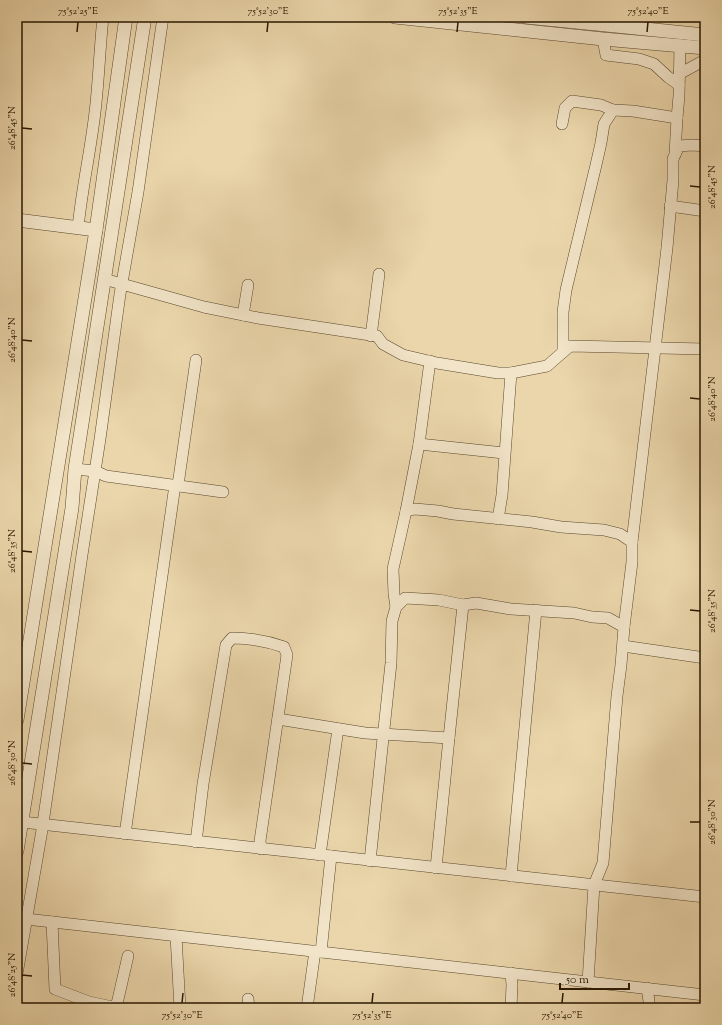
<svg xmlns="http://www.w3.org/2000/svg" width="722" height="1025" viewBox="0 0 722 1025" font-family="'Sorts Mill Goudy',serif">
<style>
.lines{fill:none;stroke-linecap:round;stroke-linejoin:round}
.minor-casing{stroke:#58472c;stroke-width:12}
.tertiary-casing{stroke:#58472c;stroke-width:14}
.minor{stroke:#f2e4c8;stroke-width:11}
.tertiary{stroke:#f2e4c8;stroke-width:13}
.ticks{fill:none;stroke:#271701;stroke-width:1.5}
.neatline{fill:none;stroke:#271701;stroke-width:1.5}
.ticks-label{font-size:10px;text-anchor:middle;fill:#271701}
</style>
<rect width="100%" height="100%" fill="#ebd6ab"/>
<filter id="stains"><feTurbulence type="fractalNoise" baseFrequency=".005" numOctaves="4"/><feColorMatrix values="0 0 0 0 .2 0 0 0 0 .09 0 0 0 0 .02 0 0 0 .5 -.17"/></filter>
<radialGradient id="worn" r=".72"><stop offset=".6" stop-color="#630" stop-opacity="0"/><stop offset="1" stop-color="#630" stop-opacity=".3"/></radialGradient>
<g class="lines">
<defs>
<g id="minor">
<polyline points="603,39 606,55 639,59 654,64 668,77 679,85"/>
<polyline points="679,74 705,60"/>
<polyline points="562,124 565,108 572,101 601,105 613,110"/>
<polyline points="675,154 677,118 679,96 680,45"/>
<polyline points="670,206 705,211"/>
<path d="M78 228C82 186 92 145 96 103 99 74 100 46 103 17"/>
<polyline points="104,279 204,307 258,318 377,336 383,344 403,355 437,363 498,373 511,373 547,366 570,346 705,349"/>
<polyline points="243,315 248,285"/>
<polyline points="371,336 379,274"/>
<polyline points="563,352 563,312 566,290 596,165 601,143 604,124 613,110 633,111 677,118"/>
<polyline points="419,444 430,361"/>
<polyline points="75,469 95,471 106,476 223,492"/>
<polyline points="178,485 196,360"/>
<polyline points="406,511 419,444 504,453"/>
<polyline points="498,519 502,495 511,373"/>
<polyline points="632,542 667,248 673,180 673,159 679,146 693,145 705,146"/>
<polyline points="396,607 394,594 393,569 406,511 415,509 438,511 453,514 532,522 561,527 604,530 620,534 632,542 632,562 624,627"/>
<polyline points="623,646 705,658"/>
<polyline points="278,719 365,733 449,738 436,868"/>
<polyline points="449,738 463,605"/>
<polyline points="22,822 705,897"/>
<polyline points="125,834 175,485"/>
<path d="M196 842 203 784 226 645 232 638C250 638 267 641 284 647L287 655 260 841 261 849"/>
<polyline points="320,855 338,729"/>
<polyline points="370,861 391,663 392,621 396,607 405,598 439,600 463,605 476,603 511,609 574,613 592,617 608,618 624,627 621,665 617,696 603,863 594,885 588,982"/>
<polyline points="511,876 536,610"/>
<polyline points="17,918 705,995"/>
<polyline points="52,922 55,989 89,1002 117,1008"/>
<polyline points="176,936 180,1008"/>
<polyline points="321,952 331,856"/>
<polyline points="17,974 42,830 82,555 100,439 120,294 138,192 163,17"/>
<polyline points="647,988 649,1001 649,1008"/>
<polyline points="248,999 249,1008"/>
<polyline points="116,1008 128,956"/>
<polyline points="307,1008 315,951"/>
<polyline points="511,1008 512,985 511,973"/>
</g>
<g id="tertiary">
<polyline points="395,17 603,39 705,48"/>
<polyline points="526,17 705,35"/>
<polyline points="17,220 96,230"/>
<polyline points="17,720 96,230 126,17"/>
<polyline points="17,851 72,508 75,469 145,17"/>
</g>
</defs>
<!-- minor casing -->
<use href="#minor" class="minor-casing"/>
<!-- tertiary casing -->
<use href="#tertiary" class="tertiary-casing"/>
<!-- minor -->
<use href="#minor" class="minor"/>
<!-- tertiary -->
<use href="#tertiary" class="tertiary"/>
</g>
<!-- ticks -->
<path class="ticks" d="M77 32 78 22M267 32 268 22M457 32 458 22M647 32 648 22M22 128 32 129M690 186 700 187M22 340 32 341M690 398 700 399M22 551 32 552M690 610 700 611M22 763 32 764M690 822H700M22 975 32 976M182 1003 183 993M372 1003 373 993M562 1003 563 993"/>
<!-- margin -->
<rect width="722" height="1025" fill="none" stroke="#ebd6ab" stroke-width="44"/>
<!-- scale -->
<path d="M560 983v6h69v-6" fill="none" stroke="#271701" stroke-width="2"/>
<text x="566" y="983" font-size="12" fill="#271701" stroke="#f2e4c8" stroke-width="3" paint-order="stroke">50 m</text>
<rect x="22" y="22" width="678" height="981" class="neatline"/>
<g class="ticks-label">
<text x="78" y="14">75°52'25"E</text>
<text x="268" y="14">75°52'30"E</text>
<text x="458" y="14">75°52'35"E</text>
<text x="648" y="14">75°52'40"E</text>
<text transform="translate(11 128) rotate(-90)" y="4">26°48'45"N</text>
<text transform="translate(711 187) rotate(-90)" y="4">26°48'45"N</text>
<text transform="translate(11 340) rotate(-90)" y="4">26°48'40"N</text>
<text transform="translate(711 399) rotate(-90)" y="4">26°48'40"N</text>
<text transform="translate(11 551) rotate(-90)" y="4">26°48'35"N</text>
<text transform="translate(711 611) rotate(-90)" y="4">26°48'35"N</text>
<text transform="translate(11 763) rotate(-90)" y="4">26°48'30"N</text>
<text transform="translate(711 822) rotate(-90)" y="4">26°48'30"N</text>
<text transform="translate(11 975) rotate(-90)" y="4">26°48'25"N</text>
<text x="182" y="1018">75°52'30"E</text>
<text x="372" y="1018">75°52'35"E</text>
<text x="562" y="1018">75°52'40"E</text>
</g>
<rect width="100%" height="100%" filter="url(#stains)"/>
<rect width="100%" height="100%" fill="url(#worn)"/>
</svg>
